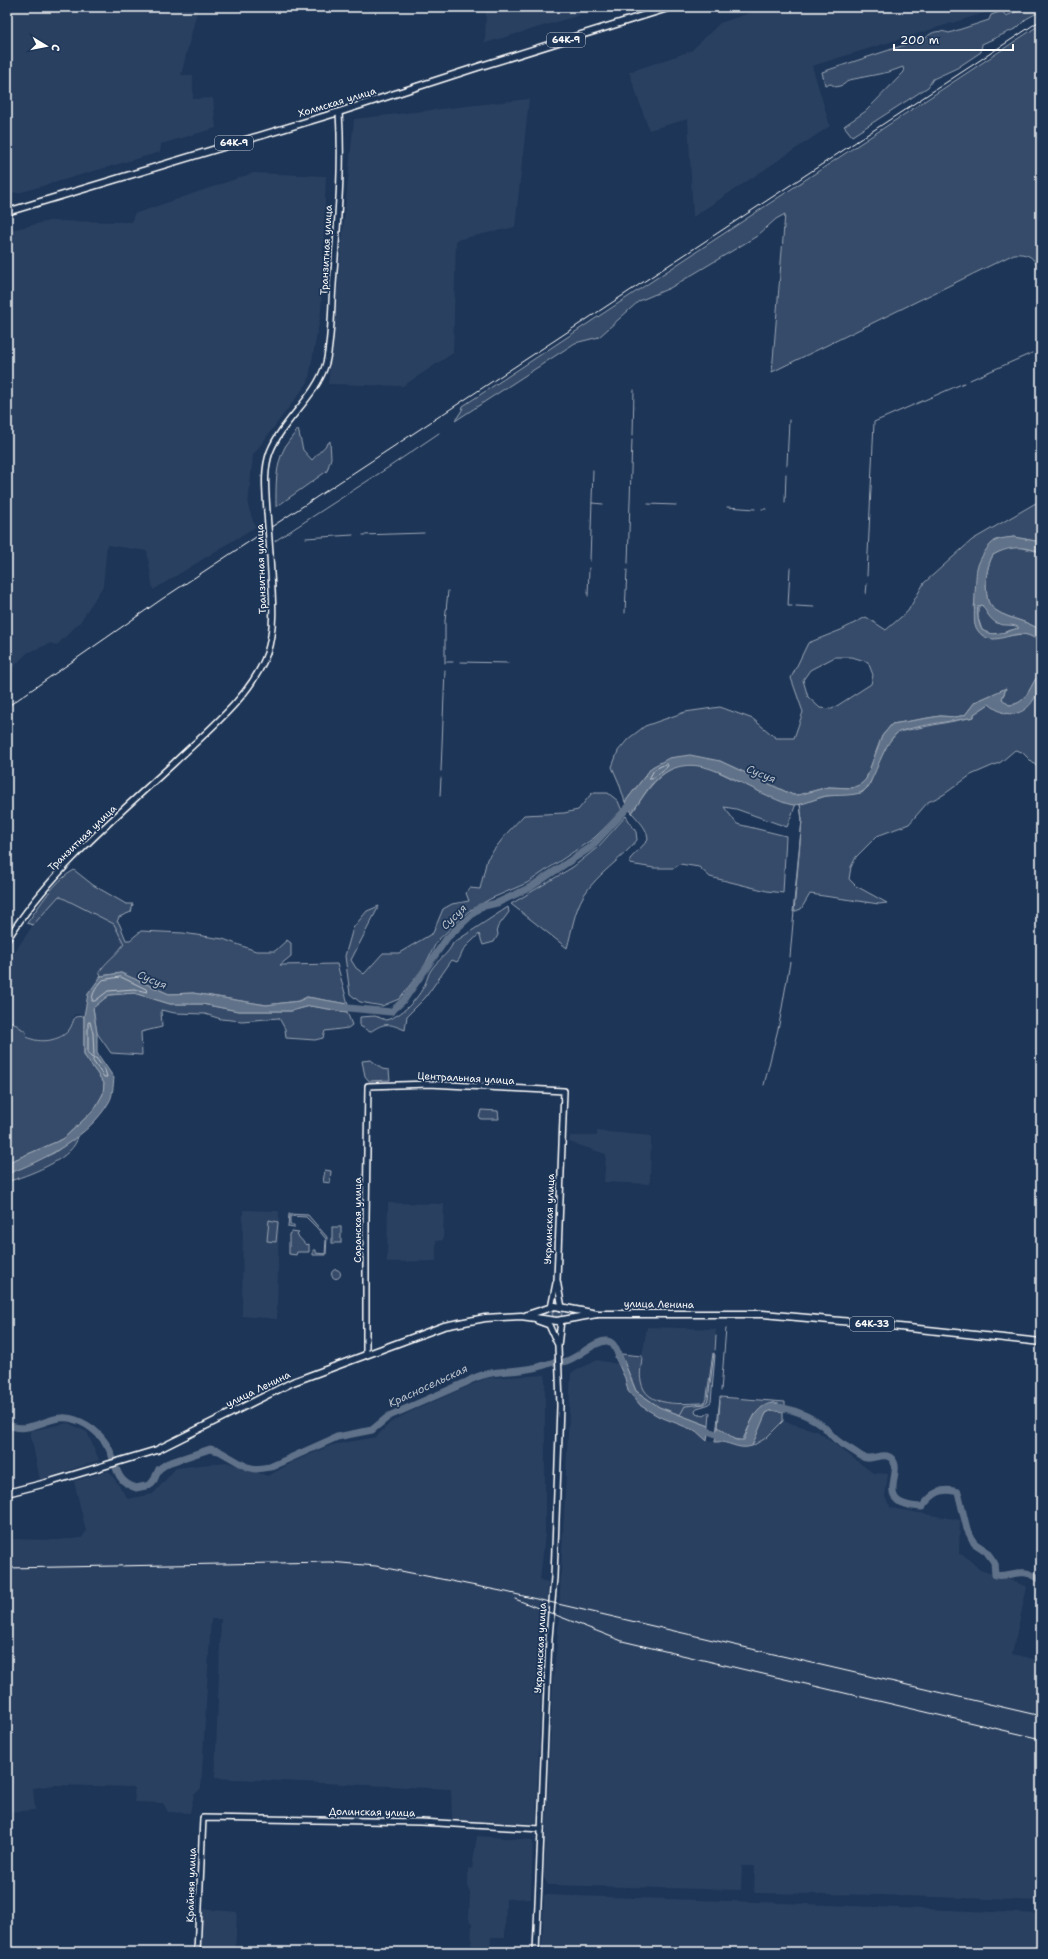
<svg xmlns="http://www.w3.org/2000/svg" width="1048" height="1959" viewBox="0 0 1048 1959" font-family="'Shantell Sans',sans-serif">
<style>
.built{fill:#2a4161}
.green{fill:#364b69;stroke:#9aa5b4;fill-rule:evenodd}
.water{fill:#617289;stroke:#a0aab8;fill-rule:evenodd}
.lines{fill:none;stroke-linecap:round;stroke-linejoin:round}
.shore{stroke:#c0c7d0;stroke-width:1}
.stream{stroke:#a0aab8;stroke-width:1}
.river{stroke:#617289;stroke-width:7}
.secondary-casing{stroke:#fff;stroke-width:8}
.primary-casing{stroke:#fff;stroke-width:9}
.secondary{stroke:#1d3557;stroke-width:5}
.primary{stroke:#1d3557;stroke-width:6}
.rail{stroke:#fff;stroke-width:1}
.secondary-bridge-casing{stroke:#fff;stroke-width:8;stroke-linecap:butt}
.secondary-bridge{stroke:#1d3557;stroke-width:5}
.labels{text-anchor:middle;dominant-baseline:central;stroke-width:3.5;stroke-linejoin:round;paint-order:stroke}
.shield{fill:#1d3557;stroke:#bbc2cd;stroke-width:1}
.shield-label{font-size:9px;font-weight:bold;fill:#fff}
.street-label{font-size:10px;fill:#fff;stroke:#1d3557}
.water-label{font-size:11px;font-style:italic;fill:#b8c0ca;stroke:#1d3557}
</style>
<rect width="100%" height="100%" fill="#1d3557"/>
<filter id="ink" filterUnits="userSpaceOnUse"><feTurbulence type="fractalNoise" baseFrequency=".025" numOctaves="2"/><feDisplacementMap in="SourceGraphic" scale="8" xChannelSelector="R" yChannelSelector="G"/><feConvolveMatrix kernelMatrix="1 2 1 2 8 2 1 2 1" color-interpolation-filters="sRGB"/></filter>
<g filter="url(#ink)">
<!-- built -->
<g class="built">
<polygon points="7,7 198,7 181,75 193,75 193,99 213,98 216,128 161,144 160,152 18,193 7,192"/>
<polygon points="486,7 576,7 580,15 485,43"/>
<polygon points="768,7 1004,7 812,66 830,126 693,217 688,119 649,130 629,72 691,51 720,23"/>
<polygon points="529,99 515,227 456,240 453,353 403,386 328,384 354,119"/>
<polygon points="253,173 326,176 321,312 308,382 253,455 248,506 255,527 153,590 147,551 107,545 103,586 80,622 56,646 51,643 27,653 7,674 7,231 49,221 132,222 134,214"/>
<polygon points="59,896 114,924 124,944 119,953 106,962 99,972 101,976 88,994 84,1016 75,1014 72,1018 75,1021 69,1030 55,1039 34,1041 27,1037 12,1020 7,1018 7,984 11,982 7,967 12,956 33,925"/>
<polygon points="597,1131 651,1136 650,1184 604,1182 606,1154 569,1142 570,1136 597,1136"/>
<polygon points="388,1203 444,1204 443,1240 436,1241 436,1261 387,1262"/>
<polygon points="243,1210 279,1211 277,1319 242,1316"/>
<polygon points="647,1327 716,1329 710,1382 707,1396 704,1403 662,1402 652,1398 643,1388 641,1381 642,1356"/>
<polygon points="597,1360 618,1364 625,1378 628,1391 649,1411 696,1431 708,1441 719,1441 733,1446 748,1448 766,1438 783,1421 817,1431 873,1473 888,1474 885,1497 891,1508 960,1520 959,1554 965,1556 980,1570 1008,1579 1027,1587 1012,1654 1041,1661 1041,1678 1036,1701 1041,1702 1041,1901 879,1895 755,1893 754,1890 755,1866 742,1866 741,1890 548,1885 544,1878 553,1680 558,1632 571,1373"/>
<polygon points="545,1375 545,1534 540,1581 548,1583 545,1634 541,1634 538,1680 541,1688 536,1824 452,1820 451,1789 215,1778 221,1619 211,1619 201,1788 194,1795 190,1813 168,1812 163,1803 135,1802 134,1787 54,1785 33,1788 35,1810 7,1812 7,1539 56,1540 82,1538 86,1531 74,1481 109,1471 128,1499 153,1494 176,1468 226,1462 268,1476 293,1462 332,1445 376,1437 391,1422 410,1412 487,1378"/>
<polygon points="68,1423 87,1432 99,1460 40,1480 30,1431"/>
<polygon points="477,1836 533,1840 531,1898 506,1899 505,1937 491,1937 490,1952 471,1951 472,1923 470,1922 469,1918 470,1893 468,1889 468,1868 472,1869"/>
<polygon points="544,1895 759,1902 1041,1914 1041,1952 542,1952"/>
<polygon points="202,1909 237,1912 235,1952 201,1952"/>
</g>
<!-- green -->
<g class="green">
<path d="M1027 7H1041V11L1026 19 1017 28 982 44 981 52 957 68 933 79 928 87 852 136 844 126 866 111 904 72 903 67 889 72 849 80 843 85 836 87 831 84 825 85 822 72 926 38C931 31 941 30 949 33L989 20 991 15 1002 11 1006 16Z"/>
<path d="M1041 24V290C1038 269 1039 252 1014 254L772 372 785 214 776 219 757 236 670 288 639 301 599 337 575 343 455 421 462 410 463 406Z"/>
<path d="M298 429 303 450 312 460 330 441 331 458 327 471 276 507C276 487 275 465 285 447 288 441 294 435 298 429Z"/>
<path d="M1041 500V542L1014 537 995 540 976 595 974 607 982 635C991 635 1000 637 1008 636 1023 634 1029 631 1041 644V672C1029 685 1029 704 1009 705L1002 699 1006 689 975 702 965 715 956 717 940 716 892 724 882 736 866 779 861 785 853 788 828 787 798 795H793L720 761 652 767 625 802 619 783 612 767 618 751 628 739 645 726 685 712 720 707 753 719 776 738H794L803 712 791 678 808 643 841 630 866 617 886 630 908 611 924 583 972 540ZM835 657H852L868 662 873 675 871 684 832 709 820 708 808 697 803 680 810 670Z"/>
<path d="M1018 547 1041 552V631C1027 619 1002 619 991 606 986 601 987 592 986 585 986 575 988 564 993 555L1004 549Z"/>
<path d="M982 605C999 627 992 622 1019 626V628C1006 631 995 638 982 630L978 618V608Z"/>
<polygon points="1041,686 1041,771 1022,752 1015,750 1001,762 971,775 943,795 928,802 909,824 877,836 856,857 851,867 849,879 856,886 887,903 879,904 810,894 801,909 793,912 802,820 800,804 826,796 862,793 869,786 875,770 888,743 898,732 974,717 974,714 989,704 1005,714 1037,695"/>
<path d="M694 764 708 767 765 794 796 804 787 827 736 809 724 807 737 824 786 836 783 893 767 891 710 877 699 867 680 864 674 868H654L630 864V859L648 840C648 829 639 821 632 813 644 795 657 773 678 766 683 764 689 765 694 764Z"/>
<polygon points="592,793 608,793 618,801 622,811 594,838 527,883 490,899 469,911 437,941 424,967 399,999 382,1006 360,1002 350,994 345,956 353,928 367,911 379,906 351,960 356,968 364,974 383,953 399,953 433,933 443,909 452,904 469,901 466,893 470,888 480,889 487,859 507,833 524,815 564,813 578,810"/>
<path d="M626 816 636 832 637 840C621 860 598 873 584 895 574 911 572 931 567 948L511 904 573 867 598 847Z"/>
<path d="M74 870 93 885 126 904H133L131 912 119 917 117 922 119 923 126 940H130L141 931 183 933 223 939 256 951H275L287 940 291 943V956L280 965 337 964 348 1004 307 997 299 1001 266 1005 193 993 169 994 121 973 101 976 99 972C106 961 117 955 124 944L114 924 59 896 33 925 27 923C40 905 54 881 74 870Z"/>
<path d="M508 907 509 912 497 928 498 935 494 942 483 945 479 934C475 939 469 943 465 948 461 953 461 958 457 962L452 960 425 998 407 1016 405 1030C388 1023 385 1022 370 1032L360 1026V1017L375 1016 386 1020C402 1016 418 999 425 984 427 980 428 974 431 970 438 959 448 955 453 943Z"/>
<polygon points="134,993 170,1004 202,1004 238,1011 291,1011 310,1006 347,1012 352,1025 348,1028 325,1031 323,1038 315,1040 286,1038 285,1029 279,1018 242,1021 221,1019 205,1014 175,1013 161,1010 162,1027 141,1032 142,1055 111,1053 97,1033 93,1007 109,995"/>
<path d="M84 1016V1055L104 1083 103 1094 94 1110 63 1139 7 1163V1018L26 1032 27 1037C39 1044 60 1041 69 1030 72 1026 73 1021 75 1017Z"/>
<polygon points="371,1060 382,1069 389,1070 390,1080 369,1081 365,1076 362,1061"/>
<polygon points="481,1110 498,1111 499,1119 481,1119 479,1118"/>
<path d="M76 1137 77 1140C69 1161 28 1175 7 1182V1174L54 1153Z"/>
<polygon points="325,1170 331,1171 330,1183 323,1182"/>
<polygon points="289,1214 308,1215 327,1237 326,1255 313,1255 313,1250 316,1250 316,1253 325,1254 326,1239 317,1228 306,1217 290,1216 290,1225 294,1225 294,1228 288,1227"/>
<polygon points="269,1220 278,1222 276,1242 267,1241"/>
<rect x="332" y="1227" width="9" height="16"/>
<polygon points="292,1232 299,1233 297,1235 306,1245 309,1244 309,1252 297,1252 296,1255 289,1254 289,1234"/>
<circle cx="336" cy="1274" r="4.5"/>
<circle cx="557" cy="1313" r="5"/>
<path d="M713 1353 715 1355 711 1402 707 1405 697 1408 695 1410 696 1413 704 1416 710 1412 709 1426 659 1407 636 1391 621 1354 642 1356C642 1363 639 1374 641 1381 646 1409 683 1403 704 1403L707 1396Z"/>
<polygon points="720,1397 785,1402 785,1406 774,1403 755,1414 742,1441 732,1438 717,1426"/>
<path d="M772 1410 783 1412V1421L766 1438 752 1446C755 1436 762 1412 772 1410Z"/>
</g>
<!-- water -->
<g class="water">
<path d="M1014 537 1041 542V552C1023 546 1009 546 993 555 988 564 986 575 986 585 987 592 986 601 991 606 1002 619 1027 619 1041 631V644C1019 620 1000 649 982 635 979 633 976 628 975 625 973 622 976 572 977 568 980 559 985 550 991 544 997 538 1006 538 1014 537ZM982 605C986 611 990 620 997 623 1004 627 1014 623 1019 628 1006 631 995 638 982 630 978 622 977 614 978 606Z"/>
<path d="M1041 672C1041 702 1018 729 989 704L974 714V717C960 720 906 727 897 733 881 746 874 786 862 792 855 796 836 795 826 796 816 798 804 805 794 805 784 804 769 796 760 792 722 774 686 746 651 785 644 794 638 804 632 813L625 802 652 767 669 758 690 755 720 761 793 795H798L828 787 852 788 861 784 866 779 882 736 892 724 940 716 956 717 965 715 975 702 1006 688 1002 699 1009 705C1029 704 1029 684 1041 672Z"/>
<path d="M121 973 169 994 193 993 266 1005 299 1001 307 997 348 1004 347 1012 310 1006 291 1011H238L202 1004H170L134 993 109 995 93 1008 97 1033V1053L114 1078C113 1085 113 1096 109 1102 90 1136 43 1161 7 1174V1163L63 1139 94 1110 103 1094 104 1083 84 1055V1016L88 994 101 976Z"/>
<polygon points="621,1354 636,1391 659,1407 709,1426 707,1441 696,1431 658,1416 641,1406 628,1391 625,1378 615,1357"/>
<path d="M774 1403 785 1406 783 1412 772 1410 766 1413 752 1446C738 1451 728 1440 715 1442L717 1426 736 1440H744C750 1425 755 1404 774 1403Z"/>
</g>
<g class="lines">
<!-- shore -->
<g class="shore">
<polygon points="666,764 668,765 667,767 652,779 649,779 654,770"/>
<path d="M121 977 146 989 147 992 134 989 108 991 95 1001H92C92 993 97 986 103 980Z"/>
<polygon points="90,1022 93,1033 94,1056 92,1058 88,1053 88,1023"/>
<polygon points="94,1058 96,1058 105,1070 107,1077 104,1077 93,1061"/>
</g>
<!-- stream -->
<g class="stream">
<polyline points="970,380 1032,353"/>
<polyline points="633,435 634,390"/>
<polyline points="787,465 789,420"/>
<polyline points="592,503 603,504"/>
<polyline points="785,503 786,474"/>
<polyline points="648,504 676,505"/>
<polyline points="727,507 755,509"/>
<polyline points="762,509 766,509"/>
<polyline points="363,535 424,533"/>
<polyline points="306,538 353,535"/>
<polyline points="275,541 389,467 439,433"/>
<polyline points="590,561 593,470"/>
<polyline points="628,563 632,440"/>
<polyline points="790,568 788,606 792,606"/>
<polyline points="867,576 874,422 964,383"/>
<polyline points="866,594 867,584"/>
<polyline points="588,596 589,568"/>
<polyline points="796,606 814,607"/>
<polyline points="625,613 627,570"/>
<polyline points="446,662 453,662"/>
<polyline points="460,662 508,663"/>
<polyline points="445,663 445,621 448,591"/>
<polyline points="441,771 445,670"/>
<polyline points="440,796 441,778"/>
<polyline points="790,957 802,820 800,804"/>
<polyline points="764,1085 779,1025 790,962"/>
<polyline points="715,1350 716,1336"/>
<polyline points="721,1391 726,1328"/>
<polyline points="680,1415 685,1406 705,1404 708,1400 714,1353"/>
<polyline points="718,1429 720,1401"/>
</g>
<!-- river -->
<g class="river">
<polyline points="338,1007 391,1012 404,1000 447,938 480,907 497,903 529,888 591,847 634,801"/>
<path d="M775 1407C791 1408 810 1416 823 1426 828 1430 832 1437 838 1441 845 1446 854 1451 861 1456 870 1463 884 1450 892 1459 905 1473 871 1505 922 1507 933 1493 941 1487 958 1492L967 1529 974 1543 986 1551 994 1562 995 1575C1013 1578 1020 1565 1041 1580"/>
<path d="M7 1425C14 1427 21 1429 28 1427 44 1424 59 1413 76 1420 91 1425 105 1438 111 1453 117 1469 117 1482 136 1488L150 1485 154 1480 159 1469 168 1463 210 1449 219 1451 247 1467 256 1469 270 1467 337 1437 372 1430 389 1416 467 1382C487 1369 510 1373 533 1368 540 1367 547 1364 554 1362 557 1362 560 1363 563 1362 576 1360 595 1340 607 1341 616 1342 618 1356 621 1363"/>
<polyline points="700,1428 724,1437"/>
</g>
<defs>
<g id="secondary">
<path d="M267 512C266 493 263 471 270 452 283 419 316 398 326 363 332 338 331 310 333 285 337 228 343 169 339 112"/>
<path d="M7 940C50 871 115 818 174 763 206 732 252 696 267 653 277 622 271 586 270 554"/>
<polyline points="551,1308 556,1283"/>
<polyline points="538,1321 549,1325 557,1343"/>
<polyline points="366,1354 366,1217 368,1086 429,1084 564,1091 557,1280 562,1308"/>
<polyline points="197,1952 203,1818 421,1822 541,1829"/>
<polyline points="536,1952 549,1638 554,1577 560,1406 558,1346 561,1320"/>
</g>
<g id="primary">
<polyline points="7,212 339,112 478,67 671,7"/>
<polyline points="527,1315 555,1306 597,1314 763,1314 852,1322 1041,1342"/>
<polyline points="7,1493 50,1482 157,1450 293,1382 444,1326 485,1318 521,1316 557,1321 597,1314"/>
</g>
</defs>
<!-- secondary casing -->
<use href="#secondary" class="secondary-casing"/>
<!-- primary casing -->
<use href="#primary" class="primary-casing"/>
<!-- secondary -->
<use href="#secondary" class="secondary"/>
<!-- primary -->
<use href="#primary" class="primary"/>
<!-- rail -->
<g class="rail">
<polyline points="7,707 162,599 1041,20"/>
<polyline points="7,1568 330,1562 376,1566 506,1592 1041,1716"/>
<polyline points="515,1599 622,1641 1041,1739"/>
</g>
<defs>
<polyline id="secondary-bridge" points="267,512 270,554"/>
</defs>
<!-- secondary-bridge casing -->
<use href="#secondary-bridge" class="secondary-bridge-casing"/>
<!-- secondary-bridge -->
<use href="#secondary-bridge" class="secondary-bridge"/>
</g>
</g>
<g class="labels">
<!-- shield labels -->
<g class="shield">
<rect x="547" y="33" width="38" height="14" rx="3"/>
<rect x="215" y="136" width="38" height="14" rx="3"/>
<rect x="850" y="1317" width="44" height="14" rx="3"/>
</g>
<g class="shield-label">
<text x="566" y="40">64К-9</text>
<text x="234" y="143">64К-9</text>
<text x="872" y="1324">64К-33</text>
</g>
<!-- street labels -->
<g class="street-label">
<text transform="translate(337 102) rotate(-17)">Холмская улица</text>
<text transform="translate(326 250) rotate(-87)">Транзитная улица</text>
<text transform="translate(261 569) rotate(-92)">Транзитная улица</text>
<text transform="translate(82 838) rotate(-44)">Транзитная улица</text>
<text transform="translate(466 1078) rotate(3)">Центральная улица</text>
<text transform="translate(549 1219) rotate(-88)">Украинская улица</text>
<text transform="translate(357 1220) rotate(-90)">Саранская улица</text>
<text transform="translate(659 1304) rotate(1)">улица Ленина</text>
<text transform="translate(258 1389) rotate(-26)">улица Ленина</text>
<text transform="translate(540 1648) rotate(-87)">Украинская улица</text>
<text transform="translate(372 1812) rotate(1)">Долинская улица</text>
<text transform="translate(191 1885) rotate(-88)">Крайняя улица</text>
</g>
<!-- water labels -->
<g class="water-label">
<text transform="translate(761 774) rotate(22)">Сусуя</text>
<text transform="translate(454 917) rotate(-44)">Сусуя</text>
<text transform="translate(152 980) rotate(23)">Сусуя</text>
<text transform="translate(428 1386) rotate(-25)">Красносельская</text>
</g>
</g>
<!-- margin -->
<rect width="1048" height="1959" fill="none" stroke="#1d3557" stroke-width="24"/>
<rect x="12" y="12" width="1024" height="1935" fill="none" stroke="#fff" stroke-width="1.5" filter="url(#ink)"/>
<!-- north arrow -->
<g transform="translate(46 46) rotate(100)" stroke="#1d3557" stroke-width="3" paint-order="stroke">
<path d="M0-3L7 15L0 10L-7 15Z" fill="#ffffff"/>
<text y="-6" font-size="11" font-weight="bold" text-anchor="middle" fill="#ffffff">С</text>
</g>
<!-- scale -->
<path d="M894 44v6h119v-6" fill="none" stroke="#ffffff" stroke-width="2"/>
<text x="900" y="44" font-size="12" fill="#ffffff" stroke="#1d3557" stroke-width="3" paint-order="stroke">200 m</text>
</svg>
